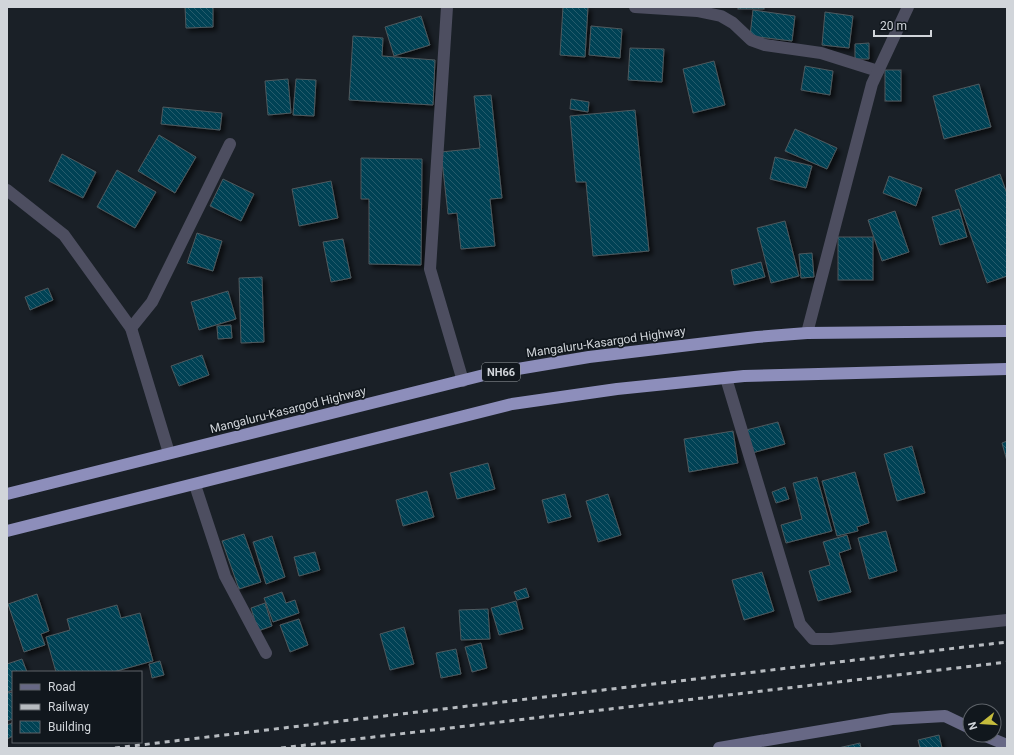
<svg xmlns="http://www.w3.org/2000/svg" width="1014" height="755" viewBox="0 0 1014 755" font-family="Roboto,sans-serif">
<style>
.building{fill:url(#building-back-hatch);stroke:#4e595e;filter:url(#shadow)}
.lines{fill:none;stroke-linecap:round;stroke-linejoin:round}
.street{stroke:#4d4e60;stroke-width:12}
.secondary{stroke:#676885;stroke-width:12}
.highway{stroke:#8d8ebb;stroke-width:12}
.rail{stroke:#b7bbc0;stroke-width:3;stroke-dasharray:5 5;stroke-linecap:butt}
.labels{text-anchor:middle;dominant-baseline:central;stroke-width:3.5;stroke-linejoin:round;paint-order:stroke}
.shield{fill:#11171d;stroke:#979ca1;stroke-width:1}
.shield-label{font-size:11px;font-weight:bold;fill:#d1d5da}
.street-label{font-size:12px;fill:#d1d5da;stroke:#11171d}
</style>
<defs>
<pattern id="building-back-hatch" width="6" height="6" patternUnits="userSpaceOnUse"><rect width="6" height="6" fill="#014254"/><path d="M-1 5l2 2M0 0l6 6M5-1l2 2" fill="none" stroke="#255c6c"/></pattern>
<filter id="shadow"><feDropShadow dx="3.5" dy="3.5" stdDeviation="2" flood-color="#0009"/></filter>
</defs>
<rect width="100%" height="100%" fill="#1a2027"/>
<!-- building -->
<g class="building">
<polygon points="185,7 213,7 213,27 186,28"/>
<polygon points="563,7 588,7 585,57 560,55"/>
<rect x="738" y="7" width="26" height="2"/>
<polygon points="753,10 795,16 792,41 750,36"/>
<polygon points="825,12 853,16 849,48 822,45"/>
<polygon points="421,16 430,45 394,56 385,27"/>
<polygon points="591,26 622,29 620,58 589,55"/>
<polygon points="353,36 383,38 382,56 435,60 433,105 349,100"/>
<polygon points="869,43 869,59 855,59 855,44"/>
<polygon points="630,48 664,49 662,82 628,80"/>
<polygon points="714,61 725,105 693,113 683,69"/>
<polygon points="805,66 833,71 830,95 801,90"/>
<rect x="885" y="70" width="16" height="31"/>
<polygon points="288,79 291,113 268,115 265,81"/>
<polygon points="296,79 316,80 314,116 293,115"/>
<polygon points="979,84 991,127 944,139 933,96"/>
<polygon points="491,95 502,198 490,199 495,246 461,249 457,213 448,214 441,152 480,148 474,96"/>
<polygon points="571,99 589,102 588,112 570,109"/>
<polygon points="163,107 222,113 220,130 161,124"/>
<polygon points="635,110 649,251 593,256 586,182 576,182 570,116"/>
<polygon points="795,129 837,148 827,169 785,151"/>
<polygon points="159,135 196,157 175,193 138,171"/>
<polygon points="62,154 96,172 83,198 49,181"/>
<polygon points="775,157 812,166 806,188 770,179"/>
<polygon points="361,158 422,159 421,265 369,264 369,199 361,199"/>
<polygon points="117,170 156,192 135,228 97,207"/>
<polygon points="1000,174 1007,194 1007,276 987,283 955,190"/>
<polygon points="889,176 922,188 916,206 883,193"/>
<polygon points="223,179 254,194 241,221 210,206"/>
<polygon points="331,181 338,218 299,226 292,189"/>
<polygon points="959,209 967,237 940,245 932,217"/>
<polygon points="895,211 909,252 882,261 868,220"/>
<polygon points="785,221 799,276 771,283 757,228"/>
<polygon points="197,233 222,241 213,271 187,263"/>
<rect x="838" y="237" width="35" height="43"/>
<polygon points="343,239 351,278 331,282 323,242"/>
<polygon points="812,253 814,277 801,278 799,254"/>
<polygon points="761,262 765,277 734,285 731,270"/>
<polygon points="262,277 264,342 241,343 239,278"/>
<polygon points="48,288 53,300 30,310 25,297"/>
<polygon points="228,291 236,319 199,330 191,302"/>
<polygon points="231,325 232,338 218,339 217,326"/>
<polygon points="202,355 209,375 179,386 171,366"/>
<polygon points="778,422 785,444 752,453 746,430"/>
<polygon points="733,431 738,463 689,472 684,439"/>
<polygon points="1007,441 1007,461 1002,443"/>
<polygon points="912,446 925,493 897,501 884,454"/>
<polygon points="488,463 495,489 457,499 450,473"/>
<polygon points="855,472 869,523 857,527 858,531 837,536 822,481"/>
<polygon points="817,477 832,531 786,543 781,525 802,519 793,483"/>
<polygon points="785,487 789,499 776,503 772,492"/>
<polygon points="427,491 434,517 403,526 396,500"/>
<polygon points="565,494 571,517 548,523 542,500"/>
<polygon points="608,494 621,535 598,542 586,501"/>
<polygon points="886,531 897,571 869,579 858,538"/>
<polygon points="244,534 261,582 239,589 222,541"/>
<polygon points="847,535 851,549 839,553 851,592 818,601 809,571 830,565 823,542"/>
<polygon points="272,536 285,577 266,584 253,542"/>
<polygon points="315,552 320,570 299,576 294,557"/>
<polygon points="762,572 774,611 744,620 732,580"/>
<polygon points="526,588 529,597 517,600 514,592"/>
<polygon points="282,592 286,603 295,600 299,613 273,622 264,598"/>
<polygon points="37,594 49,631 41,634 45,645 24,652 8,604"/>
<polygon points="516,601 523,629 499,635 491,608"/>
<polygon points="265,603 272,626 258,631 251,608"/>
<polygon points="117,605 121,618 140,613 153,661 113,672 56,672 46,637 70,630 67,619"/>
<polygon points="488,609 490,639 461,640 459,610"/>
<polygon points="299,619 308,645 290,652 280,625"/>
<polygon points="404,627 414,664 390,670 380,634"/>
<polygon points="481,643 487,668 472,672 465,647"/>
<polygon points="456,649 461,674 441,678 436,653"/>
<polygon points="22,659 27,672 13,672 13,690 7,692 7,664"/>
<polygon points="160,661 164,675 152,678 149,664"/>
<polygon points="13,692 13,719 7,721 7,693"/>
<polygon points="12,723 13,736 7,739 7,725"/>
<polygon points="939,735 942,748 920,748 918,740"/>
<polygon points="860,743 861,748 838,748"/>
</g>
<g class="lines">
<!-- street -->
<g class="street">
<polyline points="447,7 430,269 463,381"/>
<polyline points="635,7 697,11 721,16 733,23 751,40 765,45 821,53 878,71"/>
<polyline points="7,190 64,235 131,328 169,453"/>
<polyline points="131,328 152,302 230,144"/>
<polyline points="807,333 872,84 908,7"/>
<polyline points="726,378 800,624 813,639 831,639 1007,620"/>
<polyline points="195,485 225,576 266,653"/>
</g>
<!-- secondary -->
<g class="secondary">
<polyline points="983,735 1007,745"/>
<polyline points="719,748 892,719 945,716 970,728"/>
</g>
<!-- highway -->
<g class="highway">
<polyline points="7,494 488,374 589,357 757,337 807,333 1007,331"/>
<polyline points="7,531 512,404 617,389 744,376 1007,369"/>
</g>
<!-- rail -->
<g class="rail">
<polyline points="115,748 1007,642"/>
<polyline points="281,748 1007,662"/>
</g>
</g>
<g class="labels">
<!-- shield labels -->
<rect class="shield" x="482" y="363" width="38" height="18" rx="3"/>
<g class="shield-label">
<text x="501" y="372">NH66</text>
</g>
<!-- street labels -->
<g class="street-label">
<text transform="translate(606 342) rotate(-8)">Mangaluru-Kasargod Highway</text>
<text transform="translate(288 410) rotate(-14)">Mangaluru-Kasargod Highway</text>
</g>
</g>
<!-- border -->
<rect width="1014" height="755" fill="none" stroke="#d1d5da" stroke-width="16"/>
<!-- legend -->
<rect x="12" y="671" width="130" height="72" fill="#11171d" stroke="#5e6369"/>
<rect x="20" y="684" width="20" height="6" fill="#676885" stroke="#5e6369"/>
<text x="48" y="691" font-size="12" fill="#d1d5da">Road</text>
<rect x="20" y="704" width="20" height="6" fill="#b7bbc0" stroke="#5e6369"/>
<text x="48" y="711" font-size="12" fill="#d1d5da">Railway</text>
<rect x="20" y="721" width="20" height="12" fill="url(#building-back-hatch)" stroke="#5e6369"/>
<text x="48" y="731" font-size="12" fill="#d1d5da">Building</text>
<!-- north arrow -->
<g transform="translate(982 723) rotate(253)"><circle r="19" fill="#11171d" stroke="#5e6369"/>
<path d="M0-3L7 15L0 10L-7 15Z" fill="#c5bc3d"/>
<text y="-6" font-size="11" font-weight="bold" text-anchor="middle" fill="#d1d5da">N</text>
</g>
<!-- scale -->
<path d="M874 30v6h57v-6" fill="none" stroke="#d1d5da" stroke-width="2"/>
<text x="880" y="30" font-size="12" fill="#d1d5da" stroke="#11171d" stroke-width="3" paint-order="stroke">20 m</text>
</svg>
